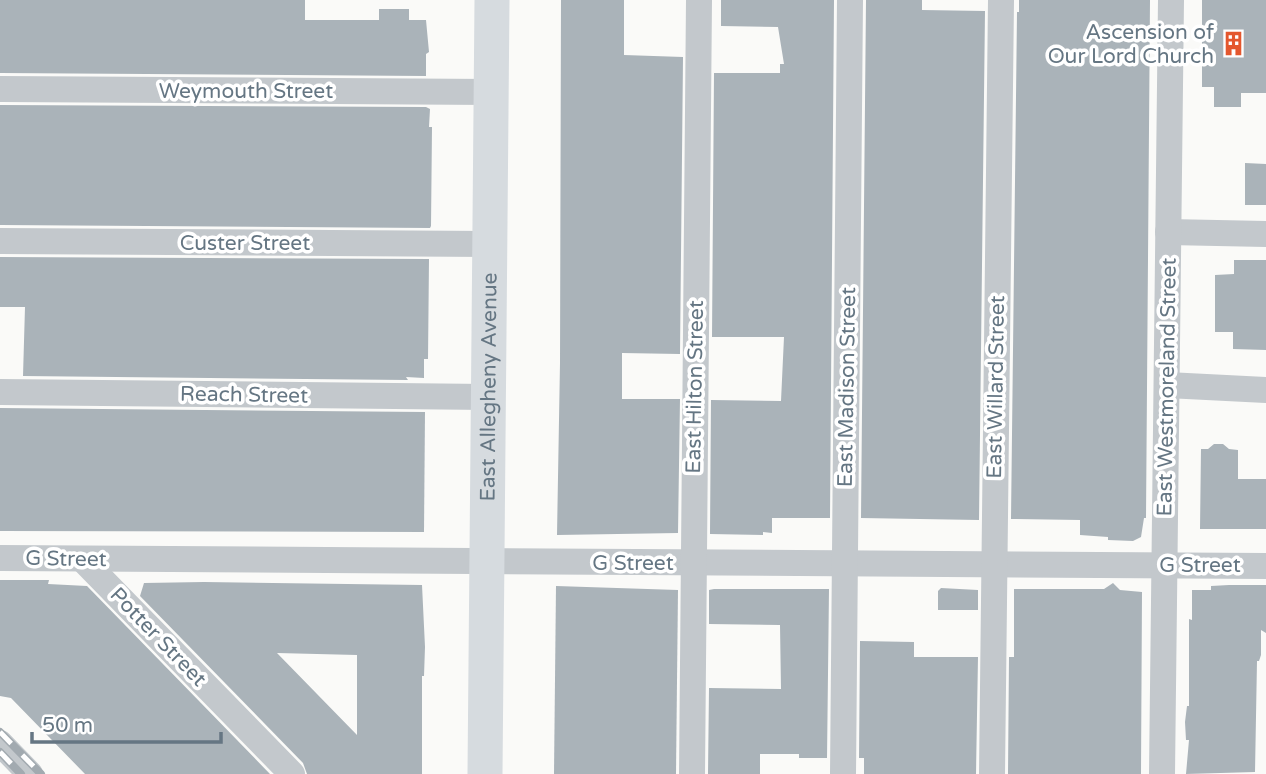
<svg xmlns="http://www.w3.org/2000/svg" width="1266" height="774" viewBox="0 0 1266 774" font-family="'Varela Round',sans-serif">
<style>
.building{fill:#aab3b9;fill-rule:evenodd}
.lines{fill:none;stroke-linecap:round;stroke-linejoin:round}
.minor{stroke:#c3c8cc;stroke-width:26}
.major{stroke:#d6dbdf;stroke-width:35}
.rail-casing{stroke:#a2aab0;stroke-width:8}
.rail{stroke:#fff;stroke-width:5;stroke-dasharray:16;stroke-linecap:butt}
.labels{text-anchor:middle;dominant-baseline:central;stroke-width:7;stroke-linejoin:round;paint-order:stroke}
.poi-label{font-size:21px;fill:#657683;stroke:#fff;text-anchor:end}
.street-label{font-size:21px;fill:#657683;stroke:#fff}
</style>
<rect width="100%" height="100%" fill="#fafaf8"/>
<!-- building -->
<g class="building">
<polygon points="0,0 305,0 305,20 379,20 379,9 409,9 409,20 426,20 429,52 426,54 426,76 0,73"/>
<polygon points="561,0 624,0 624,55 683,57 680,354 622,353 622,399 680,399 678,533 557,535 560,363"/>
<polygon points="721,0 834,0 830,518 772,518 772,533 763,532 763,535 710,534 711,400 781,401 784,337 712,337 714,73 780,73 780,64 784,64 778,27 721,26"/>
<polygon points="866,0 922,0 922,10 985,11 979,520 861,518"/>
<polygon points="1019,0 1150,0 1146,518 1144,518 1141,537 1133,541 1108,540 1108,537 1080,535 1080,520 1011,519 1017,12 1019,12"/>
<polygon points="1202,0 1266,0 1266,93 1241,93 1241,107 1214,107 1214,87 1202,87"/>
<polygon points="0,105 426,107 430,109 429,127 432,127 431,226 430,228 0,225"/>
<polygon points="1245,163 1266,164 1266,205 1245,205"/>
<polygon points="0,257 429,259 428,359 424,359 424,378 406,377 408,380 23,376 25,307 0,307"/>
<polygon points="1234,260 1266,260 1266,350 1233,349 1233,332 1215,332 1215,275 1234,274"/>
<polygon points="0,408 425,412 424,532 0,531"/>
<polygon points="1214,444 1223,444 1229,449 1238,450 1238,479 1266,479 1266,529 1200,529 1201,449 1208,449"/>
<polygon points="0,580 49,580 48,584 87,586 270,774 85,774 11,698 0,696"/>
<path d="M204 582 422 585 425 647 424 676H422V774H307L303 763 140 596 144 583ZM277 653 357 655V735Z"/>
<polygon points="1113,583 1120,590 1142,592 1141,774 1008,774 1009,657 1014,657 1014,589 1104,589"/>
<polygon points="1229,585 1266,585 1266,633 1261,630 1261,655 1259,661 1257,661 1255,772 1186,774 1189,740 1186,740 1185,722 1187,706 1189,706 1189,619 1192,620 1192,590 1211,590 1211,586"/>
<polygon points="556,586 678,590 676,774 554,774"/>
<polygon points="941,588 978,590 978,610 938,610 938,591"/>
<polygon points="714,589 829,589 827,758 799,758 799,754 760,754 760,774 708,774 709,688 781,689 780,625 709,624 709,590"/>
<polygon points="860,641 914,642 914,657 978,657 976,774 864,774 864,758 859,758"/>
</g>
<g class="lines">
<!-- minor -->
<g class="minor">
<polyline points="0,89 492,92"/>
<polyline points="1168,232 1266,234"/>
<polyline points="0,241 489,244"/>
<polyline points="1167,385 1266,390"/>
<polyline points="0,392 488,397"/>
<polyline points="0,558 1266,566"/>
<polyline points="83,560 292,774"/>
<polyline points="0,743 30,774"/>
<polyline points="692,774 699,0"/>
<polyline points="843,774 850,0"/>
<polyline points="992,774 1001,0"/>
<polyline points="1162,774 1171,0"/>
</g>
<!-- major -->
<path class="major" id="s1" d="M485 774 492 0"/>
<defs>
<g id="rail">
<polyline points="0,732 41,774"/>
<polyline points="0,752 21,774"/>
</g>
</defs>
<!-- rail casing -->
<use href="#rail" class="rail-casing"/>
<!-- rail -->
<use href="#rail" class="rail"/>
</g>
<!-- icons -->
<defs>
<symbol id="building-bare" viewBox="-9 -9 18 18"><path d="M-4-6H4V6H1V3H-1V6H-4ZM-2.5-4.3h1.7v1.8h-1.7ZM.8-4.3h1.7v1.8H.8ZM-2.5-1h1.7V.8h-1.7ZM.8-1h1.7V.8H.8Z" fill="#e4572e" stroke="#fff" stroke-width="2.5" paint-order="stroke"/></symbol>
</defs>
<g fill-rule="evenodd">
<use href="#building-bare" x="1216" y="26" width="35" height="35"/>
</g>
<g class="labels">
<!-- poi labels -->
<g class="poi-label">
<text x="1214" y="32">Ascension of<tspan x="1214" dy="24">Our Lord Church</tspan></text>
</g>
<!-- street labels -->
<g class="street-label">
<text x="246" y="91">Weymouth Street</text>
<text x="245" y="243">Custer Street</text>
<text stroke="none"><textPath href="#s1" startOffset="387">East Allegheny Avenue</textPath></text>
<text transform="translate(695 387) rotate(-89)">East Hilton Street</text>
<text transform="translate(847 387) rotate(-89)">East Madison Street</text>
<text transform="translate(996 387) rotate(-89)">East Willard Street</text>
<text transform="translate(1167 387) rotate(-89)">East Westmoreland Street</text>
<text transform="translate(244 395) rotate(1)">Reach Street</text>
<text transform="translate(66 559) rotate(1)">G Street</text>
<text x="633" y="563">G Street</text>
<text x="1200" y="565">G Street</text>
<text transform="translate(158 637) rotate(46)">Potter Street</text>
</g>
</g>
<!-- scale -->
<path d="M32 732v10h189v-10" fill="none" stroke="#657683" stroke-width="3.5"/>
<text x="42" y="732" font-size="21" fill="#657683" stroke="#ffffff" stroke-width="5" paint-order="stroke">50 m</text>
</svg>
